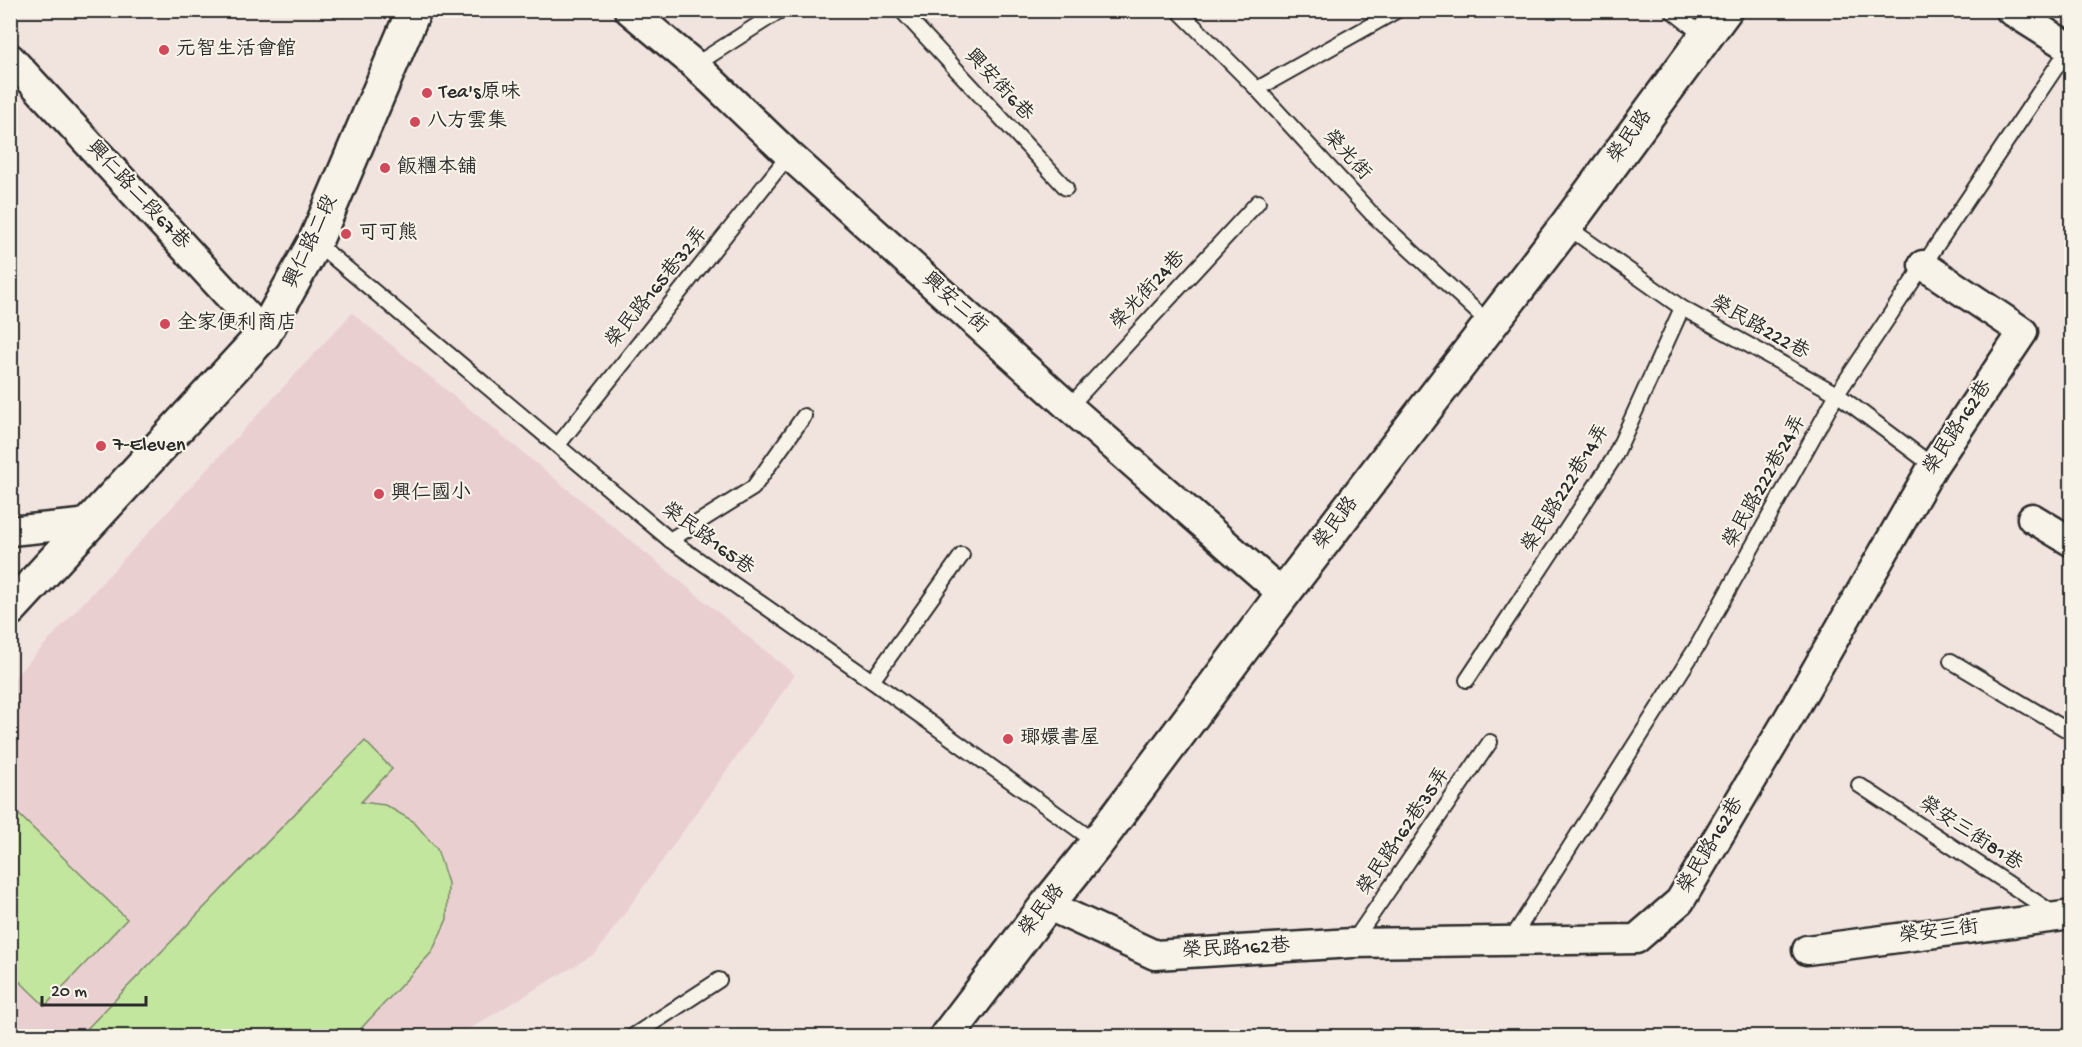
<svg xmlns="http://www.w3.org/2000/svg" width="2082" height="1047" viewBox="0 0 2082 1047" font-family="'Gochi Hand','LXGW WenKai TC',sans-serif">
<style>
.built{fill:#eacfd1}
.green{fill:#c3e69f;stroke:#778865;stroke-width:1.5}
.lines{fill:none;stroke-linecap:round;stroke-linejoin:round}
.lane-casing{stroke:#2b2b2b;stroke-width:18}
.street-casing{stroke:#2b2b2b;stroke-width:33}
.secondary-casing{stroke:#2b2b2b;stroke-width:38}
.lane{stroke:#f7f3e8;stroke-width:14}
.street{stroke:#f7f3e8;stroke-width:28}
.secondary{stroke:#f7f3e8;stroke-width:33}
.poi-dot{fill:#d1495b;stroke:#f7f3e8;stroke-width:2}
.labels{text-anchor:middle;dominant-baseline:central;stroke-width:4.5;stroke-linejoin:round;paint-order:stroke}
.poi-label{font-size:20px;fill:#2b2b2b;stroke:#f7f3e8;text-anchor:start}
.street-label{font-size:20px;fill:#2b2b2b;stroke:#f7f3e8}
</style>
<rect width="100%" height="100%" fill="#f1e3de"/>
<filter id="ink" filterUnits="userSpaceOnUse"><feTurbulence type="fractalNoise" baseFrequency=".0167" numOctaves="2"/><feDisplacementMap in="SourceGraphic" scale="12" xChannelSelector="R" yChannelSelector="G"/><feConvolveMatrix kernelMatrix="1 2 1 2 8 2 1 2 1" color-interpolation-filters="sRGB"/></filter>
<g filter="url(#ink)">
<!-- built -->
<polygon class="built" points="352,313 795,675 596,953 457,1036 11,1036 10,682"/>
<!-- green -->
<g class="green">
<polygon points="365,741 392,769 361,802 385,805 413,821 437,849 448,883 447,919 432,952 354,1036 80,1036"/>
<polygon points="11,807 127,919 45,1006 11,973"/>
</g>
<g class="lines">
<defs>
<g id="lane">
<polyline points="901,10 1066,188"/>
<polyline points="1178,10 1257,89 1372,214 1490,324"/>
<polyline points="1671,10 1705,37"/>
<polyline points="695,65 781,10"/>
<polyline points="1257,89 1398,10"/>
<polyline points="1566,226 1682,308 1837,394 1933,466"/>
<polyline points="315,242 670,540 872,681 1097,843"/>
<polyline points="1069,407 1258,202"/>
<polyline points="558,445 789,155"/>
<polyline points="670,540 753,488 804,416"/>
<polyline points="1951,661 2072,733"/>
<polyline points="1467,680 1614,458 1682,308"/>
<polyline points="872,681 962,555"/>
<polyline points="1859,785 2056,915"/>
<polyline points="1511,940 1698,645 1837,394 2069,48"/>
<polyline points="1353,942 1490,742"/>
<polyline points="633,1036 719,980"/>
</g>
<g id="street">
<polyline points="629,10 695,65 789,155 1069,407 1283,594"/>
<polyline points="2010,10 2072,49"/>
<polyline points="10,58 264,334"/>
<polyline points="2032,518 2072,542"/>
<polyline points="10,531 91,523"/>
<polyline points="1047,905 1155,955 1352,943 1636,939 1680,901 1787,721 1933,466 2023,332 1923,265"/>
<polyline points="1807,950 2072,915"/>
</g>
<g id="secondary">
<polyline points="10,609 264,334 315,242 414,10"/>
<polyline points="947,1036 1047,905 1097,843 1283,594 1566,226 1725,10"/>
</g>
</defs>
<!-- lane casing -->
<use href="#lane" class="lane-casing"/>
<!-- street casing -->
<use href="#street" class="street-casing"/>
<!-- secondary casing -->
<use href="#secondary" class="secondary-casing"/>
<!-- lane -->
<use href="#lane" class="lane"/>
<!-- street -->
<use href="#street" class="street"/>
<!-- secondary -->
<use href="#secondary" class="secondary"/>
</g>
</g>
<!-- markers -->
<g class="poi-dot">
<circle cx="164" cy="50" r="6"/>
<circle cx="427" cy="93" r="6"/>
<circle cx="415" cy="122" r="6"/>
<circle cx="385" cy="168" r="6"/>
<circle cx="346" cy="234" r="6"/>
<circle cx="165" cy="324" r="6"/>
<circle cx="101" cy="446" r="6"/>
<circle cx="379" cy="494" r="6"/>
<circle cx="1008" cy="739" r="6"/>
</g>
<g class="labels">
<!-- poi labels -->
<g class="poi-label">
<text x="176" y="50">元智生活會館</text>
<text x="439" y="93">Tea's原味</text>
<text x="427" y="122">八方雲集</text>
<text x="397" y="168">飯糰本舖</text>
<text x="358" y="234">可可熊</text>
<text x="177" y="324">全家便利商店</text>
<text x="113" y="446">7-Eleven</text>
<text x="391" y="494">興仁國小</text>
<text x="1020" y="739">瑯嬛書屋</text>
</g>
<!-- street labels -->
<g class="street-label">
<text transform="translate(998 86) rotate(47)">興安街6巷</text>
<text transform="translate(1631 137) rotate(-54)">榮民路</text>
<text transform="translate(1346 156) rotate(47)">榮光街</text>
<text transform="translate(137 196) rotate(47)">興仁路二段67巷</text>
<text transform="translate(312 242) rotate(-65)">興仁路二段</text>
<text transform="translate(658 288) rotate(-51)">榮民路165巷32弄</text>
<text transform="translate(1149 291) rotate(-47)">榮光街24巷</text>
<text transform="translate(954 304) rotate(42)">興安二街</text>
<text transform="translate(1759 329) rotate(29)">榮民路222巷</text>
<text transform="translate(1959 428) rotate(-57)">榮民路162巷</text>
<text transform="translate(1766 482) rotate(-61)">榮民路222巷24弄</text>
<text transform="translate(1567 489) rotate(-58)">榮民路222巷14弄</text>
<text transform="translate(1337 524) rotate(-53)">榮民路</text>
<text transform="translate(707 540) rotate(36)">榮民路165巷</text>
<text transform="translate(1405 832) rotate(-56)">榮民路162巷35弄</text>
<text transform="translate(1970 835) rotate(33)">榮安三街81巷</text>
<text transform="translate(1712 846) rotate(-59)">榮民路162巷</text>
<text transform="translate(1043 911) rotate(-52)">榮民路</text>
<text transform="translate(1939 933) rotate(-7)">榮安三街</text>
<text transform="translate(1236 950) rotate(-3)">榮民路162巷</text>
</g>
</g>
<!-- margin -->
<rect width="2082" height="1047" fill="none" stroke="#f7f3e8" stroke-width="36"/>
<rect x="18" y="18" width="2046" height="1011" fill="none" stroke="#2b2b2b" stroke-width="2" filter="url(#ink)"/>
<!-- scale -->
<path d="M42 996v9h104v-9" fill="none" stroke="#2b2b2b" stroke-width="3"/>
<text x="51" y="996" font-size="18" fill="#2b2b2b" stroke="#f7f3e8" stroke-width="4.5" paint-order="stroke">20 m</text>
</svg>
